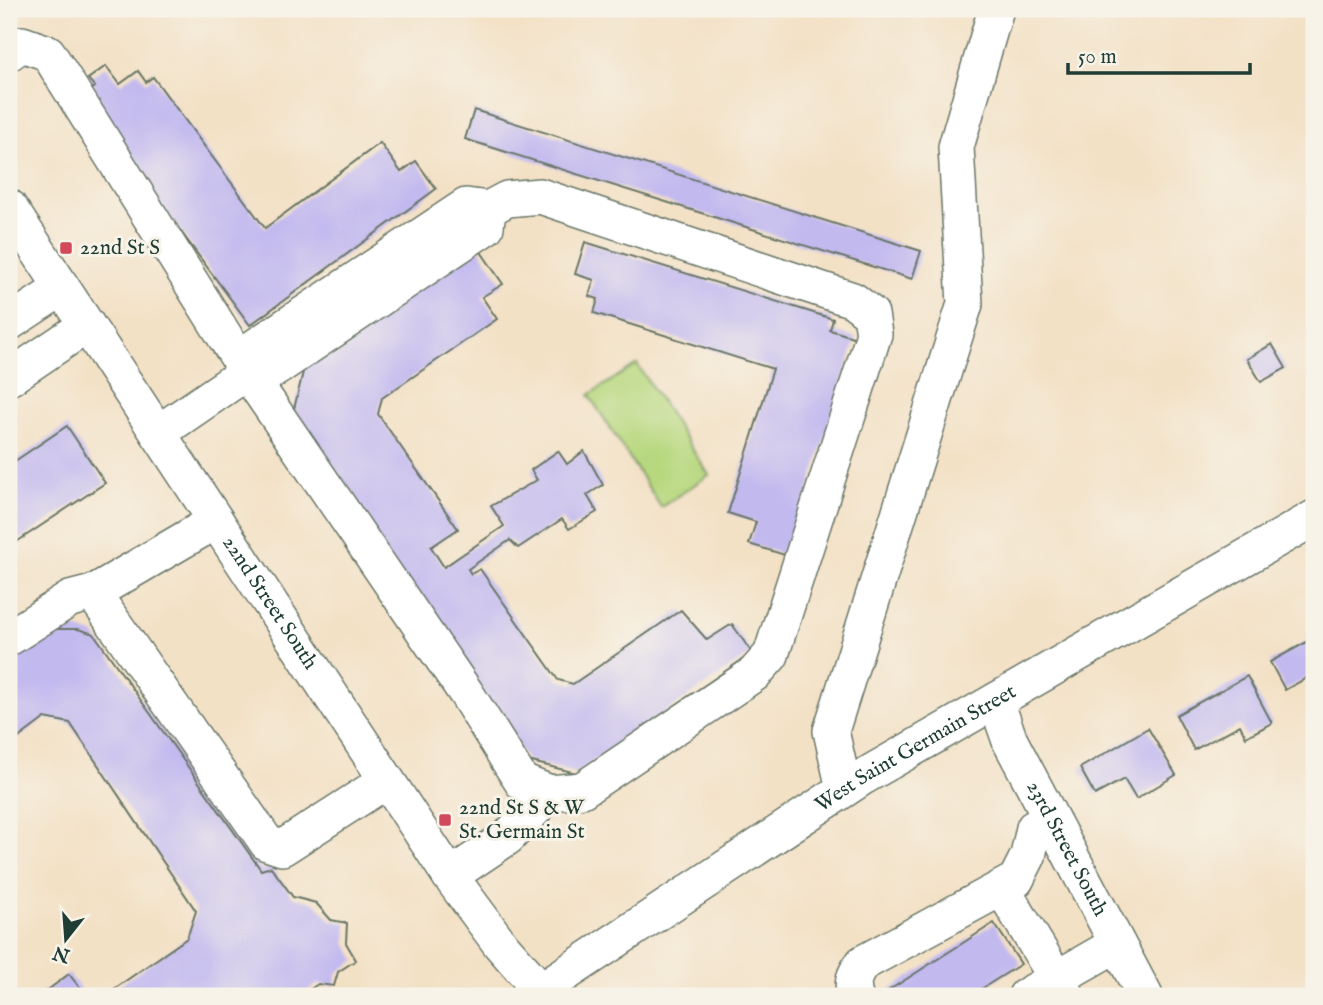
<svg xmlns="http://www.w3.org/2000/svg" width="1323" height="1005" viewBox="0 0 1323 1005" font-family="'IM FELL English',serif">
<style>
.pitch{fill:#b8d87f;stroke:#6c8a5a;stroke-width:2}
.building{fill:#c2b9ef}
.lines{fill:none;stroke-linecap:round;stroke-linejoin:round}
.minor-casing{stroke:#697667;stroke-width:38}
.major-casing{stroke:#697667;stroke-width:42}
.minor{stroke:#fff;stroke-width:35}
.major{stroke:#fff;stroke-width:38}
.poi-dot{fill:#d1495b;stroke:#f7f3e8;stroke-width:2.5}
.labels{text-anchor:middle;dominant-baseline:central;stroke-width:6;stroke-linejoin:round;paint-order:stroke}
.poi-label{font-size:21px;fill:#1f3d34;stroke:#f7f3e8;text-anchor:start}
.street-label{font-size:21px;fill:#1f3d34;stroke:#f7f3e8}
</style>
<rect width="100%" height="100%" fill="#f7f3e8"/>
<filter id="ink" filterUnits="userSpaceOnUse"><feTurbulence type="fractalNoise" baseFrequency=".0143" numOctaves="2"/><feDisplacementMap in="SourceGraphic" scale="14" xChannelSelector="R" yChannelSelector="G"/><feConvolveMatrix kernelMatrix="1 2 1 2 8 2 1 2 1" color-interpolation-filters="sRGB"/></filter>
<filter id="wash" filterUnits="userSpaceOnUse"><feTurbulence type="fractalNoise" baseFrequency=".00686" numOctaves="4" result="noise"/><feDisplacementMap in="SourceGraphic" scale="28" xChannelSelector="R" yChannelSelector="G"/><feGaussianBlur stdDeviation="1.57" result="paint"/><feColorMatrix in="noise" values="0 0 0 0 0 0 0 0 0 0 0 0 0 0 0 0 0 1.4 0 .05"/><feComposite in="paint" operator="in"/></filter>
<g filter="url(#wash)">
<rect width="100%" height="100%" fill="#f3e1c6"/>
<!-- pitch -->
<polygon class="pitch" points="637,364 709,475 661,507 589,395"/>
<g id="blocks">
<!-- building -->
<g class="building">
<polygon points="106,66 120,84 138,71 146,82 153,77 265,228 380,143 401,172 416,161 436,189 250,325 81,97 95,87 88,79"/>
<polygon points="474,110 921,251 912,279 465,139"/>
<polygon points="585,242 833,319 830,330 856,338 788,556 749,544 756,522 728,513 773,369 594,313 598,299 589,296 594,280 575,274"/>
<polygon points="477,246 503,284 482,297 497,319 382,398 378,414 458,529 431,547 444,567 504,526 491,506 537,480 531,470 558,451 567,464 584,451 603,485 587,495 597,512 569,529 562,519 518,548 510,540 468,569 471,574 480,569 558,680 573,684 681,610 707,640 732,624 752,653 576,773 528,761 292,417 305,364"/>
<polygon points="1272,344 1286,368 1261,382 1247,359"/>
<polygon points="67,426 105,483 9,547 9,465"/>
<polygon points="55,629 78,629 94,634 261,870 271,867 293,897 316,903 331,920 347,923 346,943 356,960 338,972 334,986 318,984 300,996 272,991 263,996 237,996 233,991 226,996 104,996 187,938 196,911 70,723 45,718 9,745 9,659"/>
<polygon points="1314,638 1314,674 1285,690 1270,662"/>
<polygon points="1247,676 1272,723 1246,737 1240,725 1194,750 1176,715"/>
<polygon points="1148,728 1176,775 1136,799 1124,779 1095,795 1080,768"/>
<polygon points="994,923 1021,964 970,996 880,996"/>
<polygon points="69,974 86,996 40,996"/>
</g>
</g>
</g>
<g filter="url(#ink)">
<use href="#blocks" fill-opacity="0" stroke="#697667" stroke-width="2"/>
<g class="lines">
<defs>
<g id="minor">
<polyline points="9,53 22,44 48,53 247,372 466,693 522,782 550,793 582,790 754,674 771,655 874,334 871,314 853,300 540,196 507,199 488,209 466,206 256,346 247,372"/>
<path id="s1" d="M9 207 450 876 501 945 546 996"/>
<polyline points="9,323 62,288"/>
<polyline points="9,378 87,325"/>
<polyline points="158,433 247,372 272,371 486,227 488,209"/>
<polyline points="93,593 267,843 282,848 386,781"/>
<polyline points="9,638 70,599 93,593 216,521"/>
<path id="s2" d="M996 701 1010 741 1145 996"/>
<polyline points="844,789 831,731 965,304 956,147 996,9"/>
<polyline points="450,876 508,837 550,793"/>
<polyline points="1002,888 1067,996"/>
<path id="s3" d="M541 990 863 777 1314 518"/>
<path d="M855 996C851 982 854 975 863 963L1016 880 1028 856 1034 828 1051 819"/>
<polyline points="1026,996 1117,944"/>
</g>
<polyline id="major" points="530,996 541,990"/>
</defs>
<!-- minor casing -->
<use href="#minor" class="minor-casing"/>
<!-- major casing -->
<use href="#major" class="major-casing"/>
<!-- minor -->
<use href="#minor" class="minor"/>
<!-- major -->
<use href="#major" class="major"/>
</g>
</g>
<!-- markers -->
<g class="poi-dot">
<rect x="59" y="241" width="14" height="14" rx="3.5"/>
<rect x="438" y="813" width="14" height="14" rx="3.5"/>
</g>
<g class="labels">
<!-- poi labels -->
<g class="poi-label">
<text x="80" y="248">22nd St S</text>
<text x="459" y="808">22nd St S &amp; W<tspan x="459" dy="24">St. Germain St</tspan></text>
</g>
<!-- street labels -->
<g class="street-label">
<text stroke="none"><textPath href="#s1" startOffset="474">22nd Street South</textPath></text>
<text stroke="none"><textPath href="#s3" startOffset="446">West Saint Germain Street</textPath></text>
<text stroke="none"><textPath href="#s2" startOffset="164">23rd Street South</textPath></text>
</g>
</g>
<!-- margin -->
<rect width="1323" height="1005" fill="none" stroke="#f7f3e8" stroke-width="35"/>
<!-- north arrow -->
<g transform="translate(66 939) rotate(197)" stroke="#f7f3e8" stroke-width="5" paint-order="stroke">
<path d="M0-5L12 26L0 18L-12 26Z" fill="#1f3d34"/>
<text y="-10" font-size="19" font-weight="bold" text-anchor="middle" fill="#1f3d34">N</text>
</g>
<!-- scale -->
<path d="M1068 63v10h182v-10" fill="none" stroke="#1f3d34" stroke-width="3.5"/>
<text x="1078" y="63" font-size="21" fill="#1f3d34" stroke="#f7f3e8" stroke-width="5" paint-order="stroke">50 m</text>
</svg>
